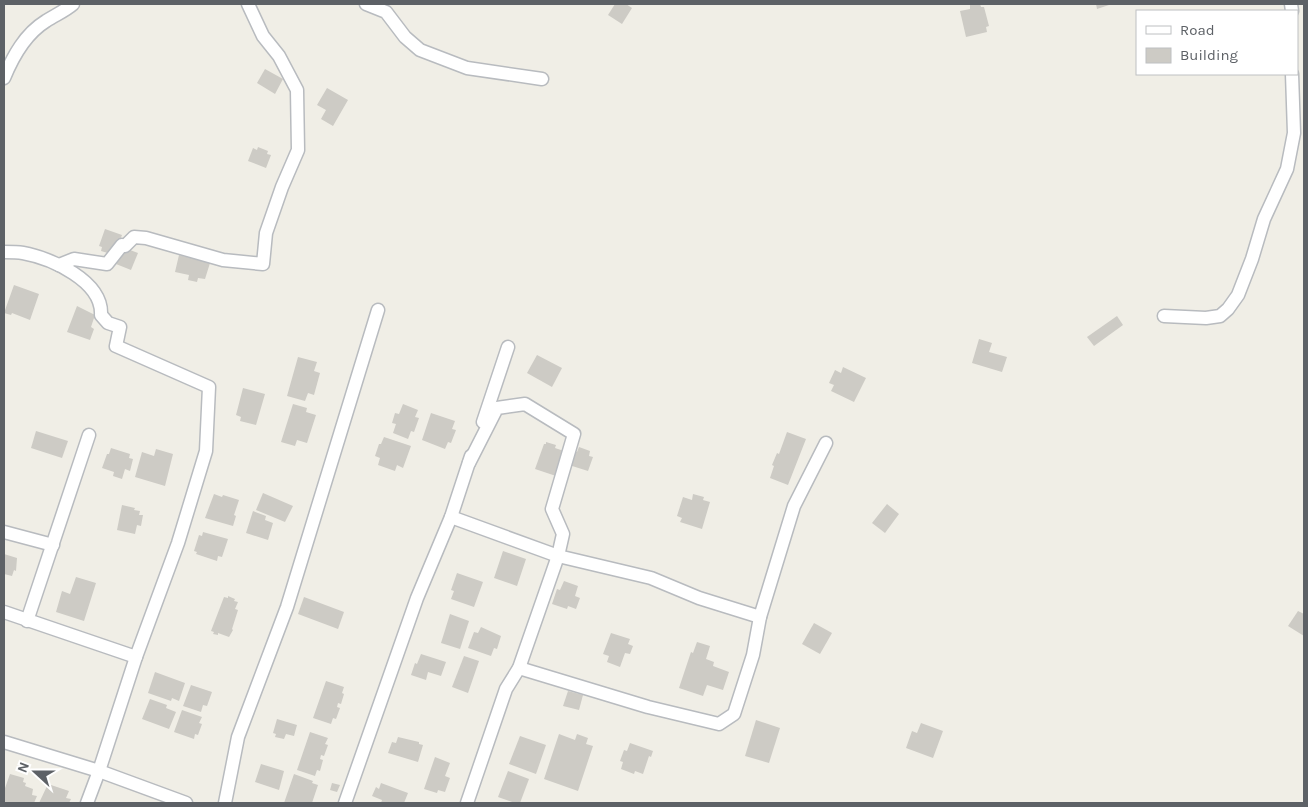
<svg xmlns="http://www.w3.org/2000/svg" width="1308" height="807" viewBox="0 0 1308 807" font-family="Karla,sans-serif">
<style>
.building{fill:#cdcbc5}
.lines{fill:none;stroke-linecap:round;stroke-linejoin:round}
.minor-casing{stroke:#b8bbbf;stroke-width:15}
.minor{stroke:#fff;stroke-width:12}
</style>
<rect width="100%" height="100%" fill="#f0eee6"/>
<!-- building -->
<g class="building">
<polygon points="615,4 626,4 632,8 622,24 608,15"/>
<polygon points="974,4 980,4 981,7 984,7 989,26 986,27 987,32 966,37 960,11 970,9 970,5"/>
<polygon points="1096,4 1108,4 1109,5 1097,9"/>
<polygon points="265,69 283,79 275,94 257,83"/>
<polygon points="327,88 348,100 333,126 321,119 326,110 317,105"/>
<polygon points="258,147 268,151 267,154 271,155 266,168 248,161 253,148 257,150"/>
<polygon points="105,229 122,235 115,252 111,254 101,251 102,247 99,246"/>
<polygon points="122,247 138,253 131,270 116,264"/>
<polygon points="179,255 210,263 205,279 198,278 197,282 188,280 189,275 175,272"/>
<polygon points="14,285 39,294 30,320 12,313 11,315 4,313"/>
<polygon points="77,306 95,315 91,327 94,329 90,340 67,332"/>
<polygon points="1117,316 1123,325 1094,346 1087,337"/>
<polygon points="979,339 992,343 989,352 1007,357 1002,372 972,363"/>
<polygon points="537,355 562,368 552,387 527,373"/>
<polygon points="298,357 317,362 314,371 320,373 314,395 308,393 305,401 287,396"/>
<polygon points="843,367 866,378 854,402 831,391 834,385 829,383 835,370 841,373"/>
<polygon points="243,388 265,394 256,425 240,421 241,417 236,415"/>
<polygon points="293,404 307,408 306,412 316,415 307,443 297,440 295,446 281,442"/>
<polygon points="403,404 418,410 415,417 419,418 414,432 411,431 408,439 393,433 396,424 392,423 395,413 399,414"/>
<polygon points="431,413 455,421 452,429 456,430 451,443 448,442 445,449 422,440"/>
<polygon points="36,431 68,441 62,458 31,448"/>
<polygon points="787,432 806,439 788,485 770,478 774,466 772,465 777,453 779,454"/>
<polygon points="384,437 411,446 403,468 397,465 395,471 378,465 380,458 375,456 379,444 381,444"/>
<polygon points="546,442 556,445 555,448 564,451 556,476 535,469 544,444 546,444"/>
<polygon points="579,447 590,451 589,456 593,457 588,471 569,465 573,451 577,452"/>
<polygon points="111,448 130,454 129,458 133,459 130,471 125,469 122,479 113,476 114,472 102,468 107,454 109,454"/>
<polygon points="156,449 173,454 165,486 135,477 142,452 154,456"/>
<polygon points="263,493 293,506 285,522 256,510"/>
<polygon points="214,494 222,497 223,495 239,500 234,515 236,516 233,526 205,518"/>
<polygon points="693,494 704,497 703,500 710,502 702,529 680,522 682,518 677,516 683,497 692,500"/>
<polygon points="887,504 899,514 885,533 872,523"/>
<polygon points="122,505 135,508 134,510 140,511 139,515 143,515 141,526 137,525 135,534 117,530"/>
<polygon points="253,511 266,516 265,520 273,523 268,540 246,533"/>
<polygon points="203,532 228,539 222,557 218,556 217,561 196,554 197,552 194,551 199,535 202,536"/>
<polygon points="503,551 526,559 517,586 494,578"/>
<polygon points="4,554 17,558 16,571 14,570 12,576 4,574"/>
<polygon points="457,573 483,582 474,607 451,599 454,591 451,590"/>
<polygon points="76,577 96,583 84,621 56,612 62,591 70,594"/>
<polygon points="564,581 578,586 575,596 580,598 576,609 568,606 567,609 552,604 557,589 560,590"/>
<polygon points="228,596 235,599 234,601 238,602 235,609 238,610 232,629 233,630 229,637 218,633 218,635 213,634 214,632 211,631 224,597 228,598"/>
<polygon points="304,597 344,612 338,629 298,614"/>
<polygon points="1298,611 1304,614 1304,636 1288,626"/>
<polygon points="450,614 469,621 460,649 441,643"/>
<polygon points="814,623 832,633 820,654 802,644"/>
<polygon points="481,627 501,636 497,649 494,648 491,656 468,648 474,632 478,633"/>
<polygon points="611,633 630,639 628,644 633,646 630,654 625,653 620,667 607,662 609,656 603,654"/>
<polygon points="697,642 710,646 706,659 714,662 713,666 729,672 723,690 707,685 703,696 679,688 691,652 693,653"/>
<polygon points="421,654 446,662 441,676 428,672 426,680 411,675 415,663 417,664"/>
<polygon points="464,656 479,661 468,693 452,687"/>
<polygon points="155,672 185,683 179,701 172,698 171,701 148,693"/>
<polygon points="326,681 344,687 342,693 344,694 341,704 338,703 337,707 340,708 336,719 333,718 331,724 313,718"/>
<polygon points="191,685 212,692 207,706 203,705 201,712 183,706"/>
<polygon points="568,691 583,695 579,710 563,706"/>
<polygon points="150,699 167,705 166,708 176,712 169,729 142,719"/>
<polygon points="182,710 202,717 199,723 202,724 198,735 195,734 194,739 174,732"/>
<polygon points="277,719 297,725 294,736 286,734 284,739 275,737 276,734 273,733"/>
<polygon points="756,720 780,728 769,763 745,756"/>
<polygon points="921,723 943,731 933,758 906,748 912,731 917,733"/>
<polygon points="310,732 328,738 325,744 328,745 324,756 321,755 320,759 323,760 320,771 317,770 315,776 297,770"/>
<polygon points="559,734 575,740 577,734 588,738 586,744 593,746 578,791 544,779"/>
<polygon points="520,736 546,745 536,774 509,764"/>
<polygon points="398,737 419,742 419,744 423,745 418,762 388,753 392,742 396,743"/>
<polygon points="630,743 653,751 651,757 649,756 643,774 635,771 634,774 621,769 623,762 620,761 624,750 627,751"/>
<polygon points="435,757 450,763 445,776 450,778 445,792 438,790 437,793 424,789"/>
<polygon points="261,764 284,771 279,790 255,782"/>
<polygon points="508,771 529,779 520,803 515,803 498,797"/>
<polygon points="10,774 24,778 23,782 26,783 25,786 33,789 32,795 37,796 34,803 4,803 4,791"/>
<polygon points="294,774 313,781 312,783 318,785 312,803 284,803"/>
<polygon points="332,783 340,785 337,792 330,790"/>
<polygon points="381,783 408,793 404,803 381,803 382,800 372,796 376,787 379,789"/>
<polygon points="48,784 69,791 66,798 71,799 69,803 39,803"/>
</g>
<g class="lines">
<defs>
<g id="minor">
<polyline points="366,4 386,12 405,37 420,50 467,68 542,79"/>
<polyline points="1291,4 1292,11"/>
<path d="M4 78C13 56 25 34 46 21 55 15 65 11 73 4"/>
<path d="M4 252C10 252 17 252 23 253 51 258 103 281 101 315L108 323 120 327 116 346 209 387 206 451 178 543 136 657 99 771 87 803"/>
<polyline points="59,265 74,259 107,264 122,245 125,246 134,237 146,238 223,260 263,264 266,233 282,187 298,150 297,90 279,56 263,36 248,4"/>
<polyline points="1164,316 1206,318 1220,316 1228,309 1238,295 1252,259 1264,219 1287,169 1294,133 1292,74"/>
<polyline points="483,422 508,347"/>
<polyline points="451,517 558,556 651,578 699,598 760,617"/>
<polyline points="4,532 53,545"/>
<polyline points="4,612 136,657"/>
<polyline points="27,621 89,435"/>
<polyline points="519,668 648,707 719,724 734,714 753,655 760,617 794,506 826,443"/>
<polyline points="4,742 99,771 186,803"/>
<polyline points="225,803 238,737 287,607 378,310"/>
<polyline points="345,803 417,598 451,517 471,456"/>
<polyline points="467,803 506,689 519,668 558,556 563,534 552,509 574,434 525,404 497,408 469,463"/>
</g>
</defs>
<!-- minor casing -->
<use href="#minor" class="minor-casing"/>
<!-- minor -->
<use href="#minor" class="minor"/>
</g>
<!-- border -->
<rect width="1308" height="807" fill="none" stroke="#5d6166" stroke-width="10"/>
<!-- legend -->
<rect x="1136" y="10" width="162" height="65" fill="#ffffff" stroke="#bec0c2"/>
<rect x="1146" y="26" width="25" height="8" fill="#ffffff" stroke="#bec0c2"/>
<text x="1180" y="35" font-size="15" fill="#5d6166">Road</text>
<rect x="1146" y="48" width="25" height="15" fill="#cdcbc5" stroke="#bec0c2"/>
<text x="1180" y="60" font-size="15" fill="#5d6166">Building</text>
<!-- north arrow -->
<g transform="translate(35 772) rotate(291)" stroke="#ffffff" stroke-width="4" paint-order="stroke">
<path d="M0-4L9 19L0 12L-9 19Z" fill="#5d6166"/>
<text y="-8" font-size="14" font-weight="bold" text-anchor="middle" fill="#5d6166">N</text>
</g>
</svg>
